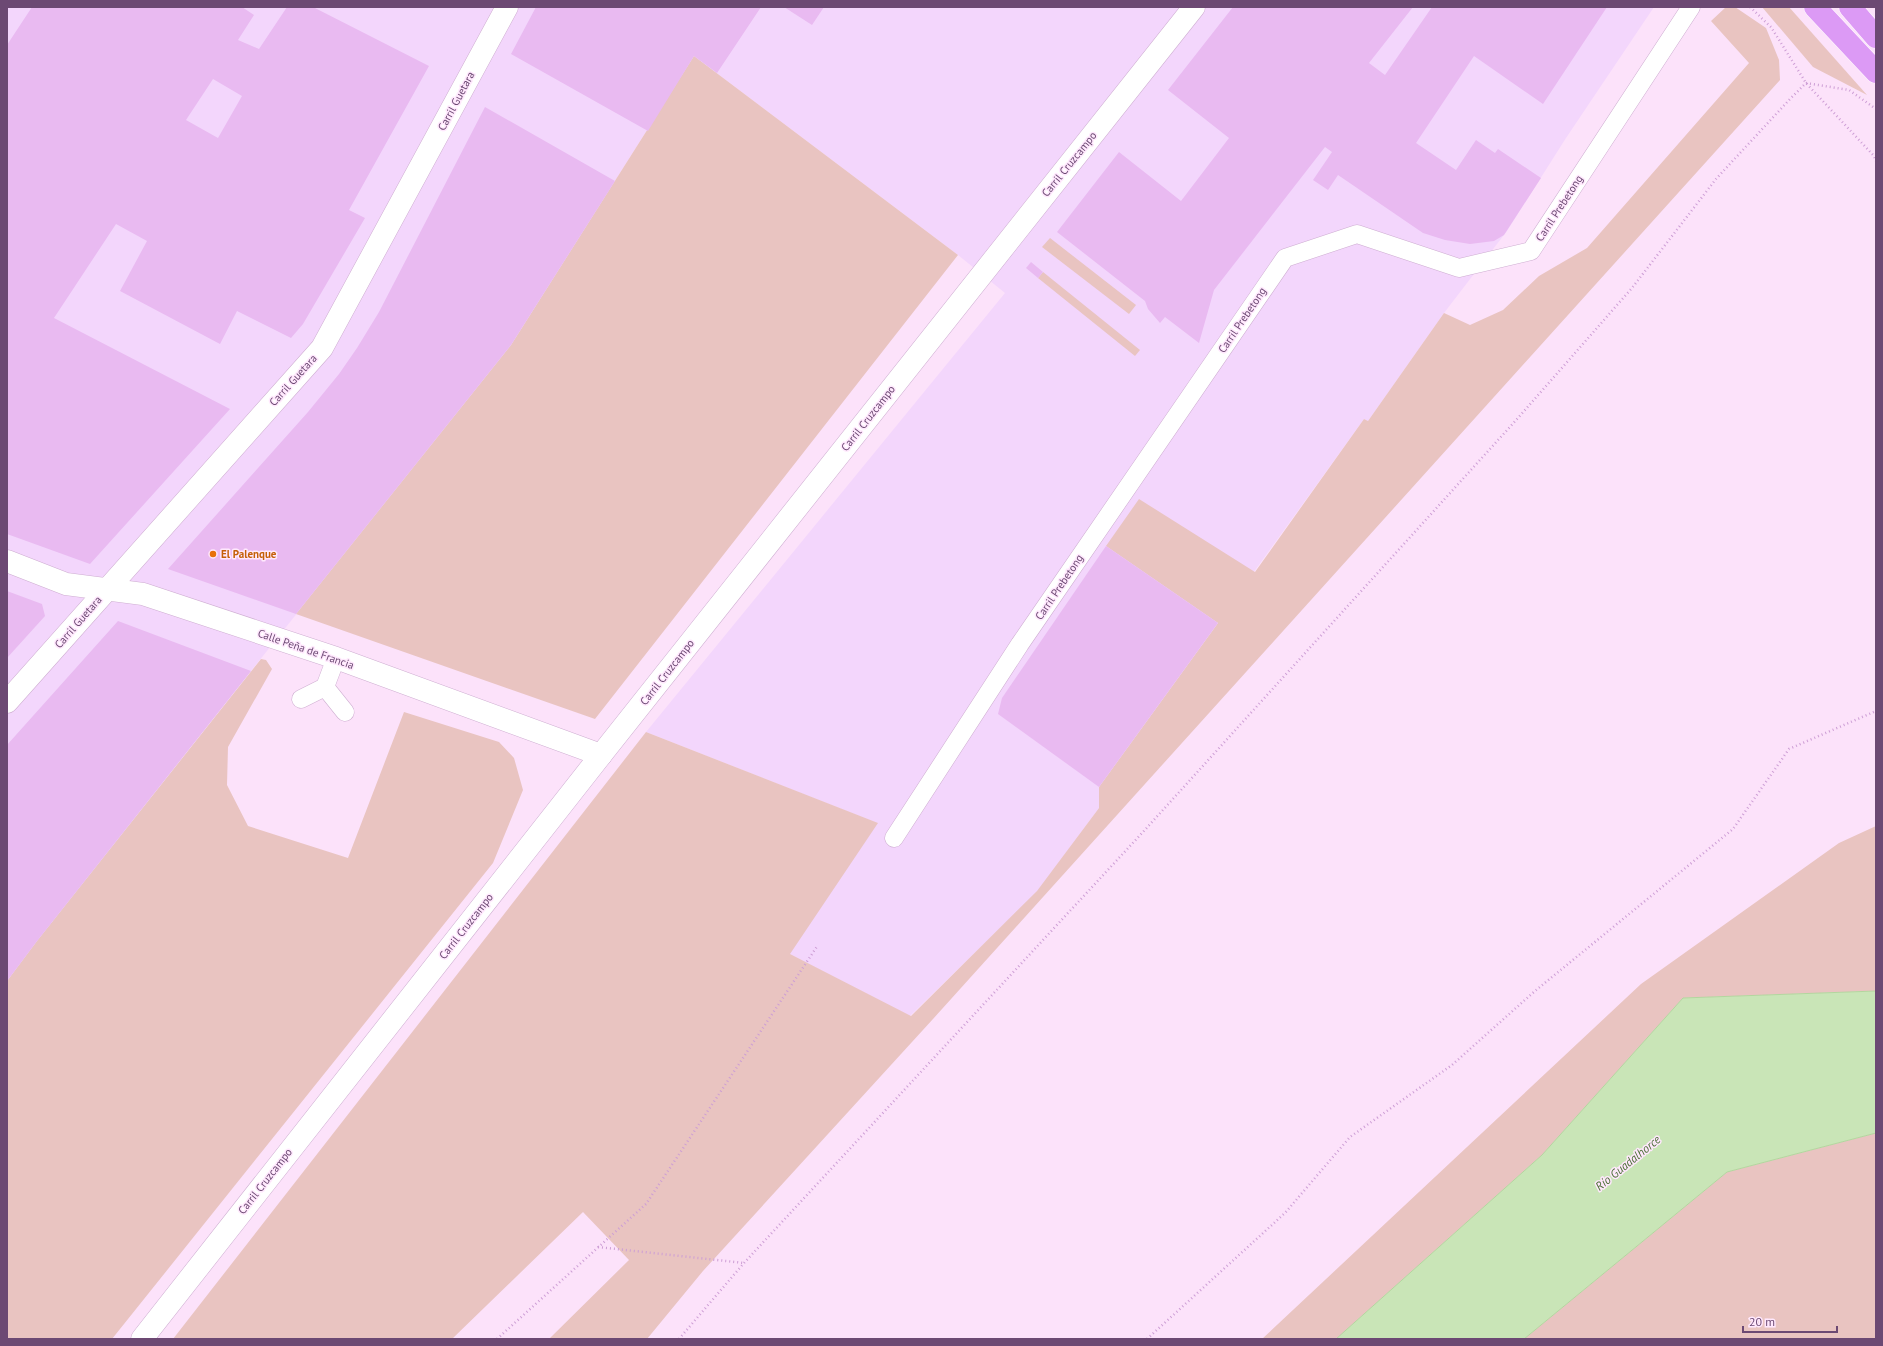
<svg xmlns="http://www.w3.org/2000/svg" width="1883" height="1346" font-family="'PT Sans',sans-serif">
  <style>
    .commercial { fill: #f3d6fc }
    .green { fill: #e9c4c1 }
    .water { fill: #c9e5b7; stroke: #b3d69e }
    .building { fill: #e9baf1; fill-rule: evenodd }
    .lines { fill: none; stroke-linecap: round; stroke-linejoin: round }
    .service-casing { stroke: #ceaed1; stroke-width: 19 }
    .minor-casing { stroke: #ceaed1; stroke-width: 23 }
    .motorway-casing { stroke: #fff; stroke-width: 23 }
    .path { stroke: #cd9ed5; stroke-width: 2.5; stroke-dasharray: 1 3; stroke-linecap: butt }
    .service { stroke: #fff; stroke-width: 18 }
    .minor { stroke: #fff; stroke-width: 22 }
    .motorway { stroke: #dc9af5; stroke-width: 22 }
    .food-dot { fill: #e8710a; stroke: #ffe8fd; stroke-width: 1.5 }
    .labels { text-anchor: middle; stroke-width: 3; stroke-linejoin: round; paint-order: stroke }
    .street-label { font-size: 11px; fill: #6c4973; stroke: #ffe8fd }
    .food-label { font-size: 11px; font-weight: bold; fill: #c56008; stroke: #ffe8fd; text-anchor: start }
    .water-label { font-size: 12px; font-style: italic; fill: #4f723a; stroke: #ffe8fd }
  </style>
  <rect width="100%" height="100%" fill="#fce2fa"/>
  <path class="commercial" d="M7,7H1654L1566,138L1507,231L1444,313L1368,421L1364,419L1099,787V808L1037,892L910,1016L789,954L877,823L646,732L1005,293L958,255L694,56L511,345L192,745L7,981Z"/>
  <g class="green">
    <path d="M1726,7H1735L1766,28L1779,60L1780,80L933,1019L703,1271L647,1339H549L629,1260L583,1212L452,1339H173L646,732L878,823L790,954L911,1016L1037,891L1099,808V787L1218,623L1106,546L1139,499L1255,572L1364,419L1368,421L1444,313L1470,325L1503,310L1539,276L1587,248L1749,63L1711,21Z"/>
    <path d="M1762,7H1789L1867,95L1813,67Z"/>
    <path d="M694,56L958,255L595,719L296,614L511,345Z"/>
    <path d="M1050,238L1136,305L1129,314L1042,247Z"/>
    <path d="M1043,272L1140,350L1135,356L1038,278Z"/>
    <path d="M261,659L266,660L272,669L228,747L227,785L248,826L348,858L404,712L499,742L514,758L523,790L493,863L112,1339H7V981L37,941Z"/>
    <path d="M1876,826V991L1683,998L1542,1155L1336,1339H1262L1641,984L1839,843Z"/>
    <path d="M1876,1133V1339H1524L1727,1172Z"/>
  </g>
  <path class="water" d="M1876,991V1133L1727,1172L1524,1339H1336L1542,1155L1683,998Z"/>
  <g class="building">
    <path d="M32,7H242L254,15L238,40L259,49L287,7H313L429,66L349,210L365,218L303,324L291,338L237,311L220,344L120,291L147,241L116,224L54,318L230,409L90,564L7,534V45ZM213,79L242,96L218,138L186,120Z"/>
    <path d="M536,7H761L717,73L694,56L648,131L511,54Z"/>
    <path d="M784,7H824L812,25Z"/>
    <path d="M1233,7H1413L1369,63L1385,75L1432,7H1607L1543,104L1474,56L1416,143L1456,170L1476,140L1495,153L1498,149L1541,178L1504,235L1494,241L1470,244L1445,240L1423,233L1338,175L1328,190L1313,180L1332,152L1325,147L1214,290L1199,343L1165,317L1160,323L1148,309L1145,301L1057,232L1119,152L1181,201L1229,138L1168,90Z"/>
    <path d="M485,107L615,181L511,345L296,614L168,569L308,412L339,374L357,348L379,312Z"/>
    <path d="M1031,262L1043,272L1038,278L1026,268Z"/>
    <path d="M1106,546L1218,623L1099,787L998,714L1002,698Z"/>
    <path d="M7,591L42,604L45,616L7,658Z"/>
    <path d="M118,621L251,671L37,941L7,981V745Z"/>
  </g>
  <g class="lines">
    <defs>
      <g id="service">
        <path d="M325,687L336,658"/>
        <path d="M301,699L325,687L345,712"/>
        <path d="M894,838L1020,644L1285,258L1357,234L1459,268L1531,251L1691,7"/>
      </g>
      <g id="minor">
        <path d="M7,561L66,584L143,594L336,658L601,755"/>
        <path d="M7,702L322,348L507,7"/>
        <path d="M142,1339L601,755L1194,7"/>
      </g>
      <g id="motorway">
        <path d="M1815,7L1876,72"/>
        <path d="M1850,7L1876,37"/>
      </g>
    </defs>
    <use href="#service" class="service-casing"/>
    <use href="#minor" class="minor-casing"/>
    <use href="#motorway" class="motorway-casing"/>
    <g class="path">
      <path d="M1750,7L1771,27L1806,83L1874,156L1876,161"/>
      <path d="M1806,83L1849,90L1876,109"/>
      <path d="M598,1247L744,1263"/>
      <path d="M497,1339L646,1204L818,945"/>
      <path d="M679,1339L744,1263L1143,832L1518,418L1632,288L1716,179L1790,99L1806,83"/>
      <path d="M1147,1339L1285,1213L1350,1137L1452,1065L1535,991L1733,829L1789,749L1876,711"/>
    </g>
    <use href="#service" class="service"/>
    <use href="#minor" class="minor"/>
    <use href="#motorway" class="motorway"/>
  </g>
  <circle class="food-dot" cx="213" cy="554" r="4"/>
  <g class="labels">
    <g class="street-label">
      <text transform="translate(456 101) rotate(-62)" y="4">Carril Guetara</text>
      <text transform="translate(1069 164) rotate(-51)" y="4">Carril Cruzcampo</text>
      <text transform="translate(1559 208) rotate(-57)" y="4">Carril Prebetong</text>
      <text transform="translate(1242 320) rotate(-56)" y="4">Carril Prebetong</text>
      <text transform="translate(293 380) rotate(-48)" y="4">Carril Guetara</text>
      <text transform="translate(868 418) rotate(-52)" y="4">Carril Cruzcampo</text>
      <text transform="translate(1059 587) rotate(-56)" y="4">Carril Prebetong</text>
      <text transform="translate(78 622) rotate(-49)" y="4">Carril Guetara</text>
      <text transform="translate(306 649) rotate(19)" y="4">Calle Peña de Francia</text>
      <text transform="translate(667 672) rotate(-52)" y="4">Carril Cruzcampo</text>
      <text transform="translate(466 926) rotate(-52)" y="4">Carril Cruzcampo</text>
      <text transform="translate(265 1181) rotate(-52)" y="4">Carril Cruzcampo</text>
    </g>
    <g class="food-label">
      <text x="221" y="558">El Palenque</text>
    </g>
    <g class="water-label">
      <text transform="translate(1628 1163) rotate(-39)" y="4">Río Guadalhorce</text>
    </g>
  </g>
  <rect width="1883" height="1346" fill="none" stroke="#6c4973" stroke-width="16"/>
  <path d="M1743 1326v6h94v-6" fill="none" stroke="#6c4973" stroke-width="2"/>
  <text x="1749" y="1326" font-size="12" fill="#6c4973" stroke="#ffe8fd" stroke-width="3" paint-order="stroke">20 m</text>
</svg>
